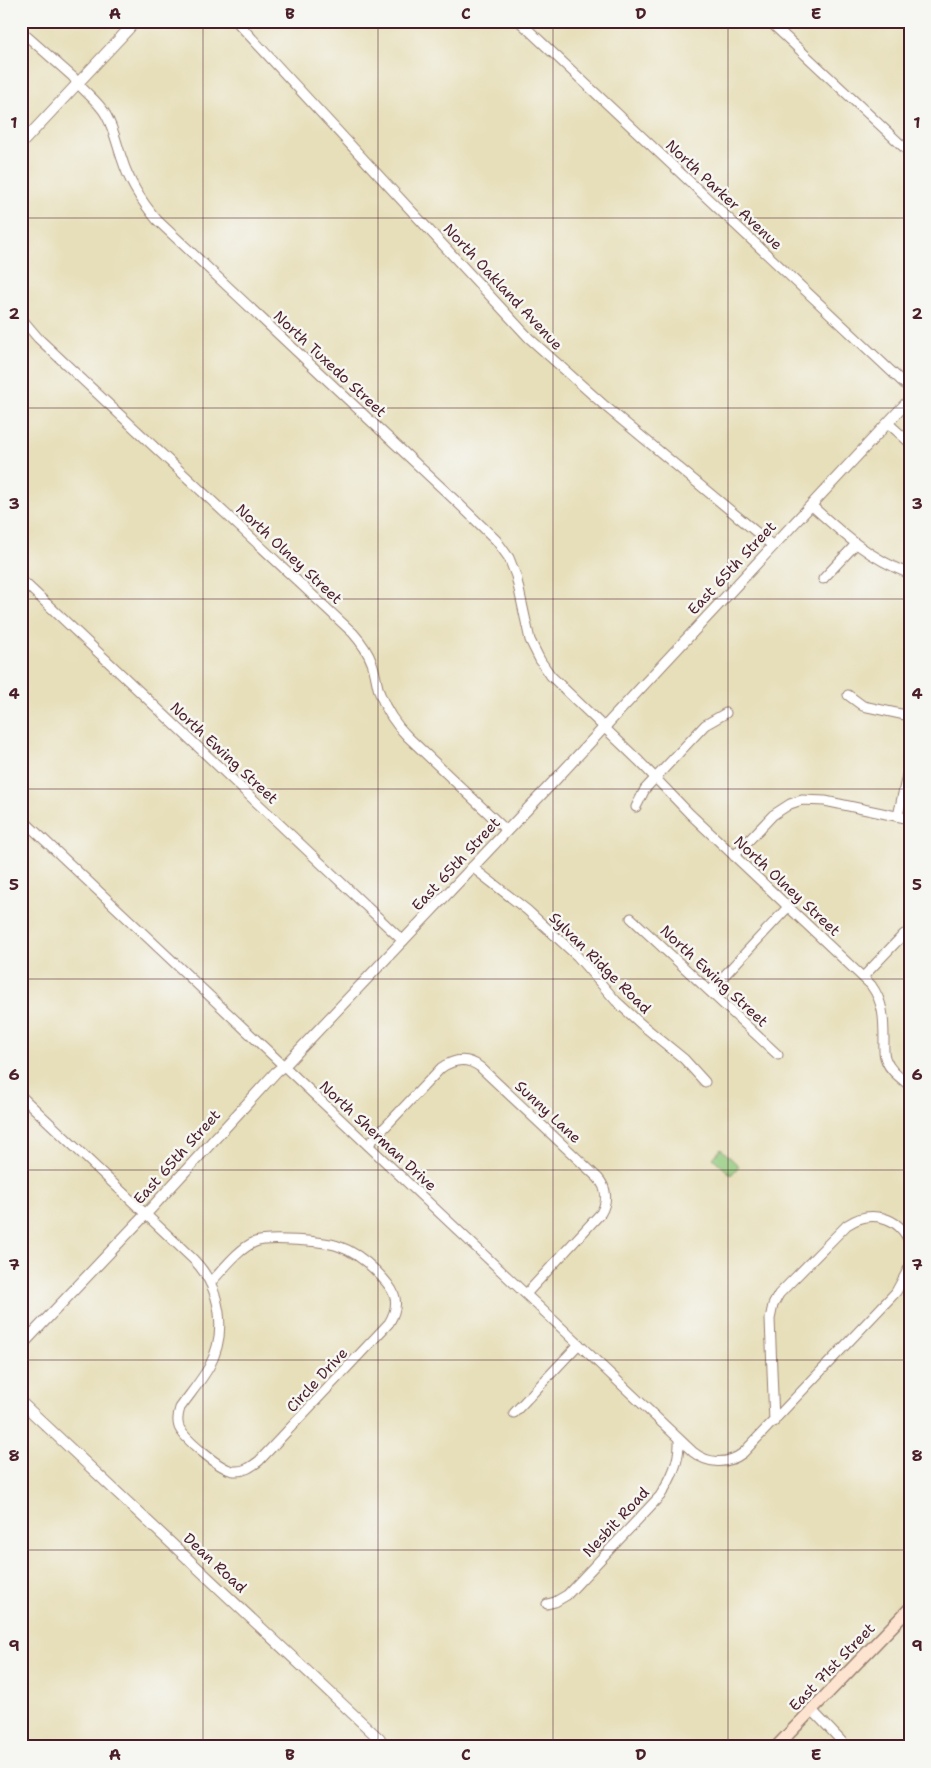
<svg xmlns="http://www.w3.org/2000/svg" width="931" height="1768" font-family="'Shantell Sans',sans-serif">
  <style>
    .green { fill: #92ca7d; stroke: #6e7454 }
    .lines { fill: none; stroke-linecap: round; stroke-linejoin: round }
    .minor-casing { stroke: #987f72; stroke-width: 11 }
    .tertiary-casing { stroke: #987f72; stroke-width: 12 }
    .secondary-casing { stroke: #987f72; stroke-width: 14 }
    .minor { stroke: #fff; stroke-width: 9 }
    .tertiary { stroke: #fff; stroke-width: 10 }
    .secondary { stroke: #fde4d1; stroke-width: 11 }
    .grid { fill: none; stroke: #4a1f2b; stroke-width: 1; stroke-opacity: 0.55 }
    .labels { text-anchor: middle; stroke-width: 5; stroke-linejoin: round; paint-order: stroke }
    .street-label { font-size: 15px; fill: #4a1f2b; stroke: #f6f6f2 }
    .neatline { fill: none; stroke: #4a1f2b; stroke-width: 2 }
    .grid-label { font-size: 16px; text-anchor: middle; font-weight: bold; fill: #4a1f2b }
  </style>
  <rect width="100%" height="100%" fill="#f6f6f2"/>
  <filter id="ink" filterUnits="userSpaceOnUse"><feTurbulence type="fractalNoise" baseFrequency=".02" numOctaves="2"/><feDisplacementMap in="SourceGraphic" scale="10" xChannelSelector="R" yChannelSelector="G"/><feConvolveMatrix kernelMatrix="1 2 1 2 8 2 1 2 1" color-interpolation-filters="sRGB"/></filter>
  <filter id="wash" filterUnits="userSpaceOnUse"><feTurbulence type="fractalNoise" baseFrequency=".0096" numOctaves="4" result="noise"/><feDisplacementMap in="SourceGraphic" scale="20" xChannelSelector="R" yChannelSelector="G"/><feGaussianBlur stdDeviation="1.12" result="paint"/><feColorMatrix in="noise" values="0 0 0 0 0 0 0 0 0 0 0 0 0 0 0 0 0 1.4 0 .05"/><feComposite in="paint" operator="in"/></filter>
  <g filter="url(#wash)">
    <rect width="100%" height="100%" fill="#e7dfba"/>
    <path class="green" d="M721,1149L739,1166L731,1175L713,1158Z"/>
  </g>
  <g filter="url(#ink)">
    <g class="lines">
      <defs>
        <g id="minor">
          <path d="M236,21L529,338L605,406L773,546"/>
          <path d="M519,21L910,389"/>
          <path d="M769,21L910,153"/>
          <path d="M21,31L73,77C82,91 98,100 106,115C114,129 117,145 122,159C129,182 142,202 157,220L459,504L496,540L509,558L516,576L530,640L540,660L551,676L639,761L690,814L871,985C884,1003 884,1020 884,1041C884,1047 883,1054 886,1060C890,1071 901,1078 910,1086"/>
          <path d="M21,318L38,338L353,633C361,642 368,652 372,663C376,673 376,684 380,694C386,710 396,725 408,737L507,831"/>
          <path d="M888,423L910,443"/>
          <path d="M811,505C843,534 869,558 910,574"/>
          <path d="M823,579L855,545"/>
          <path d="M26,584L403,941"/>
          <path d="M848,695L863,706L910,716"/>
          <path d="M636,807L645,789L705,725L726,713"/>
          <path d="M898,816L910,762"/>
          <path d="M21,818L693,1452C708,1464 727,1465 743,1453L896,1292L910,1266"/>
          <path d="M734,856L773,815L790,804L802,800L825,801L910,819"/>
          <path d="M472,867L527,910L577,956L616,1001L641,1024L684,1059L705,1082"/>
          <path d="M631,918L778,1055"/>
          <path d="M863,977L904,934"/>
          <path d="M710,991L788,907"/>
          <path d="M21,1096L194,1260C221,1288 228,1332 209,1367C201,1381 190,1394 180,1408C178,1414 177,1421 179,1427C184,1439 221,1470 234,1471C244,1472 251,1467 259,1461L389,1323C403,1300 393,1288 376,1271C365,1260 353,1251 338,1246C324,1241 268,1237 255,1242C239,1248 222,1271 210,1283"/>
          <path d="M368,1145L441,1068C454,1059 467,1057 480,1067L598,1178C607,1188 608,1201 601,1213L526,1294"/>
          <path d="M514,1413L579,1344"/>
          <path d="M774,1422L770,1319L773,1305L779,1294L847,1225C870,1209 899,1216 910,1243"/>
          <path d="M547,1604L555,1602L567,1595L660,1496C671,1479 680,1461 679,1440"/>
          <path d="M811,1709L847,1747"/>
        </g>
        <g id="tertiary">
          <path d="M21,144L136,21"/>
          <path d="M21,1346L146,1214L276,1072L288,1062L556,779L910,399"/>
          <path d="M21,1402L388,1747"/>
        </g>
        <path id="secondary" d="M776,1747L910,1608"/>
      </defs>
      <use href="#minor" class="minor-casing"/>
      <use href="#tertiary" class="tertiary-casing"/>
      <use href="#secondary" class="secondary-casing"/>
      <use href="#minor" class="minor"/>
      <use href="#tertiary" class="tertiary"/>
      <use href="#secondary" class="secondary"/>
    </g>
  </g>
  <path class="grid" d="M203,21V1747M378,21V1747M553,21V1747M728,21V1747M21,218H910M21,408H910M21,599H910M21,789H910M21,979H910M21,1170H910M21,1360H910M21,1550H910"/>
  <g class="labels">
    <g class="street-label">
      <text transform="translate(724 195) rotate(43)" y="5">North Parker Avenue</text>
      <text transform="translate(503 287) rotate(47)" y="5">North Oakland Avenue</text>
      <text transform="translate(330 364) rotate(43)" y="5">North Tuxedo Street</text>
      <text transform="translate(289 554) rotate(43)" y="5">North Olney Street</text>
      <text transform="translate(732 568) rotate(-47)" y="5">East 65th Street</text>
      <text transform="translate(224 753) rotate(43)" y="5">North Ewing Street</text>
      <text transform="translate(456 864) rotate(-47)" y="5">East 65th Street</text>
      <text transform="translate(787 886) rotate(43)" y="5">North Olney Street</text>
      <text transform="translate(600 963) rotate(45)" y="5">Sylvan Ridge Road</text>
      <text transform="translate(714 976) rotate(43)" y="5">North Ewing Street</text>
      <text transform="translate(548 1112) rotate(43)" y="5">Sunny Lane</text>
      <text transform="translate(378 1136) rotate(43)" y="5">North Sherman Drive</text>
      <text transform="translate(177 1157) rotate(-48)" y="5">East 65th Street</text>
      <text transform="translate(317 1380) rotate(-47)" y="5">Circle Drive</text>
      <text transform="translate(616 1522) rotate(-47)" y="5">Nesbit Road</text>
      <text transform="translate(215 1563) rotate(43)" y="5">Dean Road</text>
      <text transform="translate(832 1667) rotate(-46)" y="5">East 71st Street</text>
    </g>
  </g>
  <rect width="931" height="1768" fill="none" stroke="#f6f6f2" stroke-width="55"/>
  <rect x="28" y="28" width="876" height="1712" class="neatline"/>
  <g class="grid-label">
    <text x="115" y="19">A</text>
    <text x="290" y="19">B</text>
    <text x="466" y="19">C</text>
    <text x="641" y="19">D</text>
    <text x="816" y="19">E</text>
    <text x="14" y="128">1</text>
    <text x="917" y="128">1</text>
    <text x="14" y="319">2</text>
    <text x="917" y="319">2</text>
    <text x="14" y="509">3</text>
    <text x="917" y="509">3</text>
    <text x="14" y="699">4</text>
    <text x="917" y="699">4</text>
    <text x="14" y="890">5</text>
    <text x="917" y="890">5</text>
    <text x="14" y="1080">6</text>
    <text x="917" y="1080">6</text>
    <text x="14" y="1270">7</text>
    <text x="917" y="1270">7</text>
    <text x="14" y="1461">8</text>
    <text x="917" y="1461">8</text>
    <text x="14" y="1651">9</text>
    <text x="917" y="1651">9</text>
    <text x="115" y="1760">A</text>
    <text x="290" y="1760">B</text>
    <text x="466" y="1760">C</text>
    <text x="641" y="1760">D</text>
    <text x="816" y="1760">E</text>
  </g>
</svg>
